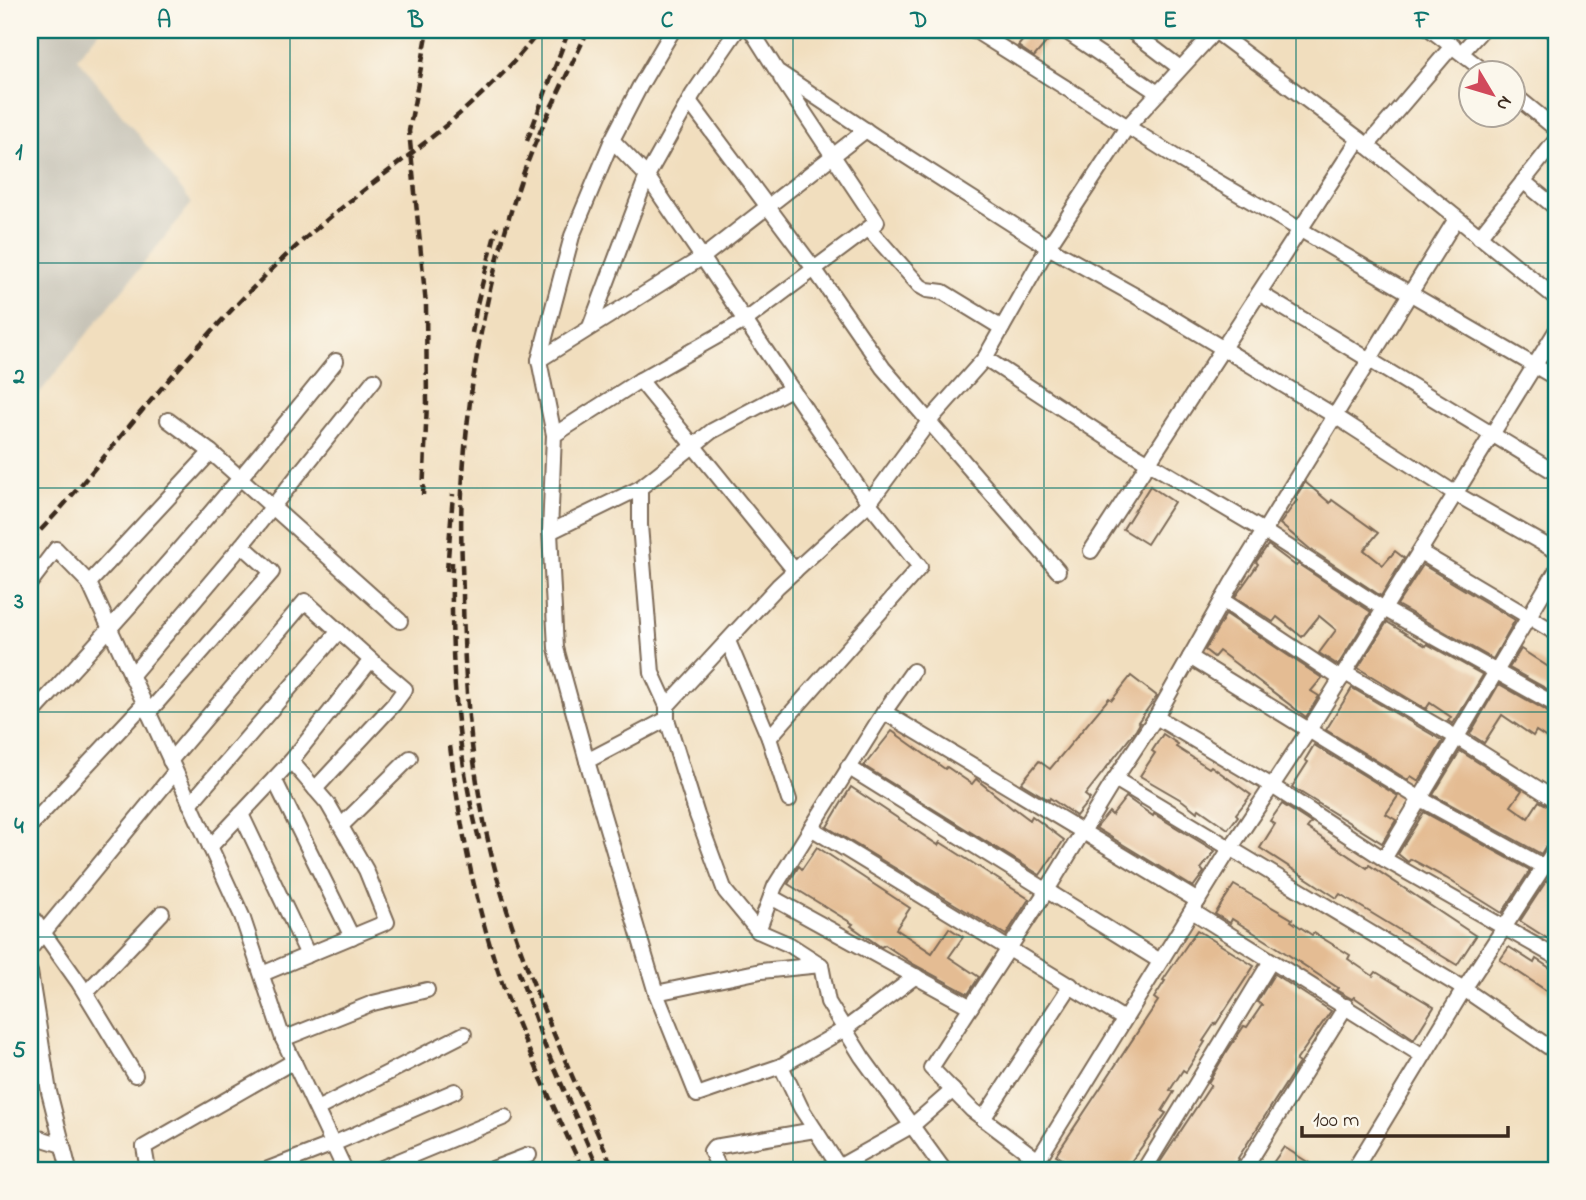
<svg xmlns="http://www.w3.org/2000/svg" width="1586" height="1200" font-family="'Indie Flower',sans-serif">
  <style>
    .industrial { fill: #c8c4b8 }
    .building { fill: #e4bc93 }
    .lines { fill: none; stroke-linecap: round; stroke-linejoin: round }
    .minor-casing { stroke: #7b6956; stroke-width: 18 }
    .minor { stroke: #fff; stroke-width: 14 }
    .rail { stroke: #3b2a1e; stroke-width: 4.5; stroke-dasharray: 10 5; stroke-linecap: butt }
    .grid { fill: none; stroke: #0f766e; stroke-width: 2; stroke-opacity: 0.55 }
    .neatline { fill: none; stroke: #0f766e; stroke-width: 2.5 }
    .grid-label { font-size: 23px; text-anchor: middle; font-weight: bold; fill: #0f766e }
  </style>
  <rect width="100%" height="100%" fill="#fbf7ec"/>
  <filter id="ink" filterUnits="userSpaceOnUse"><feTurbulence type="fractalNoise" baseFrequency=".0143" numOctaves="2"/><feDisplacementMap in="SourceGraphic" scale="14" xChannelSelector="R" yChannelSelector="G"/><feConvolveMatrix kernelMatrix="1 2 1 2 8 2 1 2 1" color-interpolation-filters="sRGB"/></filter>
  <filter id="wash" filterUnits="userSpaceOnUse"><feTurbulence type="fractalNoise" baseFrequency=".00686" numOctaves="4" result="noise"/><feDisplacementMap in="SourceGraphic" scale="28" xChannelSelector="R" yChannelSelector="G"/><feGaussianBlur stdDeviation="1.57" result="paint"/><feColorMatrix in="noise" values="0 0 0 0 0 0 0 0 0 0 0 0 0 0 0 0 0 1.4 0 .05"/><feComposite in="paint" operator="in"/></filter>
  <g filter="url(#wash)">
    <rect width="100%" height="100%" fill="#f1debe"/>
    <path class="industrial" d="M30,30H100L77,58L192,203L30,405Z"/>
    <g id="blocks">
      <g class="building">
        <path d="M1031,30H1054L1055,32L1034,57L1018,46Z"/>
        <path d="M1305,482L1330,503L1332,500L1378,533L1364,550L1383,565L1395,551L1404,558L1381,596L1310,549L1280,524L1297,500L1295,498Z"/>
        <path d="M1150,486L1174,502L1147,544L1123,529Z"/>
        <path d="M1268,545L1296,566L1298,564L1371,612L1338,665L1319,653L1336,630L1319,616L1302,637L1277,617L1273,622L1235,597L1258,564L1256,562Z"/>
        <path d="M1423,565L1515,620L1493,659L1397,605Z"/>
        <path d="M1226,614L1322,678L1311,691L1319,696L1306,717L1219,651L1214,657L1205,650Z"/>
        <path d="M1387,622L1426,646L1427,644L1483,675L1453,724L1448,721L1451,717L1430,703L1426,709L1358,668Z"/>
        <path d="M1521,649L1556,672V694L1509,668Z"/>
        <path d="M1131,676L1157,696L1138,722L1140,723L1136,730L1085,795L1090,799L1076,816L1050,798L1049,800L1021,783L1039,761L1050,769L1109,698L1112,700Z"/>
        <path d="M1499,684L1545,710L1556,719V744L1536,731L1533,736L1502,715L1484,743L1470,734Z"/>
        <path d="M1352,688L1443,741L1419,781L1411,776L1408,780L1326,730Z"/>
        <path d="M892,731L945,769L947,767L972,784L976,779L1013,809L1014,808L1030,820L1032,816L1064,840L1040,875L864,766Z"/>
        <path d="M1163,734L1178,744L1176,747L1209,768L1211,766L1251,795L1236,814L1238,816L1228,829L1199,809L1197,812L1183,801L1140,776L1155,753L1152,751Z"/>
        <path d="M1314,745L1398,796L1386,814L1396,820L1382,843L1292,787L1308,762L1305,760Z"/>
        <path d="M1460,751L1522,790L1511,806L1528,818L1539,801L1556,810V838L1548,842L1541,854L1433,795Z"/>
        <path d="M851,787L938,845L940,842L1029,899L1006,935L827,827Z"/>
        <path d="M1126,797L1153,816L1154,814L1215,851L1201,869L1204,872L1193,887L1096,828L1109,812L1112,815Z"/>
        <path d="M1282,804L1311,823L1307,828L1367,868L1369,865L1476,936L1457,965L1340,894L1337,898L1260,848L1275,824L1270,821Z"/>
        <path d="M1424,812L1530,870L1502,913L1446,878L1411,859L1408,862L1398,854Z"/>
        <path d="M817,847L910,908L896,929L932,953L949,928L963,937L949,957L979,977L968,994L913,964L885,945L881,947L851,926L853,924L788,884L799,866L802,869Z"/>
        <path d="M1547,880L1556,886V944L1520,921Z"/>
        <path d="M1234,885L1292,919L1291,921L1312,935L1314,933L1350,955L1348,959L1373,976L1376,972L1434,1007L1414,1039L1354,997L1352,999L1336,990L1338,988L1275,946L1232,919L1230,923L1215,914Z"/>
        <path d="M1197,930L1254,966L1216,1024L1215,1023L1203,1041L1205,1042L1186,1072L1183,1070L1170,1090L1174,1092L1162,1111L1166,1113L1125,1170H1080L1056,1155L1158,1001L1154,998L1165,981L1163,980Z"/>
        <path d="M1509,947L1534,963L1536,959L1556,972V984L1550,993L1500,960Z"/>
        <path d="M1274,974L1331,1011L1296,1061L1299,1063L1238,1158L1239,1159L1232,1170H1155L1211,1085L1208,1083L1224,1056L1244,1026L1247,1027L1262,1005L1257,1002Z"/>
        <path d="M1284,1147L1320,1170H1268Z"/>
      </g>
    </g>
  </g>
  <g filter="url(#ink)">
    <use href="#blocks" fill-opacity="0" stroke="#7b6956" stroke-width="2"/>
    <g class="lines">
      <defs>
        <g id="minor">
          <path d="M737,30L693,94L647,176L869,503L920,567L769,738"/>
          <path d="M751,30L777,71L876,137L1048,247L1136,296L1335,416L1456,494L1556,551"/>
          <path d="M974,30L1182,161L1556,378"/>
          <path d="M1064,30L1158,93"/>
          <path d="M1130,30L1180,68"/>
          <path d="M1195,30L1208,39"/>
          <path d="M1431,30L1488,74"/>
          <path d="M1552,30L1556,33"/>
          <path d="M1215,31L1359,139L1556,298"/>
          <path d="M1462,52L1482,30"/>
          <path d="M1512,93L1556,129"/>
          <path d="M689,101L815,270L883,368L1058,571"/>
          <path d="M612,140L640,86L673,30"/>
          <path d="M1367,146L1453,45"/>
          <path d="M1523,181L1556,208"/>
          <path d="M869,229L920,286L927,290L943,292L1002,328"/>
          <path d="M1479,237L1556,140"/>
          <path d="M1259,293L1556,473"/>
          <path d="M985,358L1107,438L1264,531L1384,609L1556,705"/>
          <path d="M539,360L703,257L866,130"/>
          <path d="M640,380L795,571"/>
          <path d="M791,389L712,431L640,488V525L652,673L667,706V719L697,815L725,891L758,931L790,945L821,965L828,1002L862,1057L944,1170"/>
          <path d="M168,420L211,452"/>
          <path d="M554,435L539,360L572,236L612,140L647,176L590,327"/>
          <path d="M550,532L640,488"/>
          <path d="M1091,551L1359,139"/>
          <path d="M1420,552L1556,633"/>
          <path d="M30,583L56,549L89,583"/>
          <path d="M1222,600L1341,679"/>
          <path d="M728,641L769,738L789,800"/>
          <path d="M1190,657L1419,798L1544,867"/>
          <path d="M1345,673L1456,737L1556,800"/>
          <path d="M131,676L242,545L374,380"/>
          <path d="M667,706L778,586L869,503L930,420L985,358L1048,247L1127,127L1216,30"/>
          <path d="M884,712L913,671"/>
          <path d="M148,713L272,572L242,545"/>
          <path d="M30,716C136,602 238,483 336,361"/>
          <path d="M1156,717L1272,786L1384,859L1556,957"/>
          <path d="M667,719L587,761L656,993L761,971L821,965"/>
          <path d="M170,761L305,601L371,660"/>
          <path d="M291,761L371,660L405,689L394,704L315,789"/>
          <path d="M587,761L556,648L550,532L554,435L640,380L746,320L877,222L781,78"/>
          <path d="M848,767L1160,961"/>
          <path d="M274,779L352,937"/>
          <path d="M1115,779L1464,989L1556,1052"/>
          <path d="M190,804L339,631"/>
          <path d="M241,814L308,955"/>
          <path d="M30,826L144,704"/>
          <path d="M341,826L410,758"/>
          <path d="M811,828L1124,1019"/>
          <path d="M210,847L291,761L328,804L366,870L387,922L262,974"/>
          <path d="M1384,859L1556,571"/>
          <path d="M771,897L971,1007"/>
          <path d="M1192,911L1423,1056"/>
          <path d="M30,914L79,983L135,1075"/>
          <path d="M758,931L775,886L884,712L1198,901"/>
          <path d="M30,949L175,772"/>
          <path d="M30,972L49,1092L69,1170"/>
          <path d="M86,993L162,913"/>
          <path d="M656,993L697,1095L781,1066L845,1029L916,976"/>
          <path d="M283,1039L373,1003L427,990"/>
          <path d="M781,1066L801,1108L839,1167"/>
          <path d="M317,1109L464,1034"/>
          <path d="M983,1119L1071,985"/>
          <path d="M30,1135L62,1145"/>
          <path d="M1038,1160L972,1110L931,1068L1047,890L1115,779L1156,717L1232,583L1456,219"/>
          <path d="M148,1170L144,1147L294,1061"/>
          <path d="M266,1170L333,1144L455,1091"/>
          <path d="M345,1170L283,1039L242,916L89,583L211,452L400,621"/>
          <path d="M377,1170L505,1117"/>
          <path d="M490,1170L529,1155"/>
          <path d="M720,1170L711,1151L714,1147L815,1130"/>
          <path d="M833,1170L913,1125L953,1090"/>
          <path d="M1053,1170L1038,1160L1226,855L1309,730L1556,331"/>
          <path d="M1144,1170L1271,961"/>
          <path d="M1244,1170L1346,1006"/>
          <path d="M1354,1170L1464,989L1556,848"/>
        </g>
      </defs>
      <use href="#minor" class="minor-casing"/>
      <use href="#minor" class="minor"/>
      <g class="rail">
        <path d="M588,30C565,80 538,130 520,183C487,281 467,388 462,492C460,526 462,560 463,594C464,695 473,797 502,894C531,989 574,1080 614,1170"/>
        <path d="M527,141L569,30"/>
        <path d="M472,333L477,304L497,227"/>
        <path d="M423,495L427,402L426,305L409,131L428,30"/>
        <path d="M30,541C70,501 104,456 141,412C188,357 236,302 290,252C372,176 472,120 540,30"/>
        <path d="M452,562C451,661 455,747 480,843"/>
        <path d="M447,571L453,494"/>
        <path d="M450,746C461,835 479,925 512,1010C534,1064 558,1117 583,1170"/>
        <path d="M518,970L544,1044L599,1170"/>
      </g>
    </g>
  </g>
  <path class="grid" d="M290,30V1170M542,30V1170M793,30V1170M1044,30V1170M1296,30V1170M30,263H1556M30,488H1556M30,712H1556M30,937H1556"/>
  <rect width="1586" height="1200" fill="none" stroke="#fbf7ec" stroke-width="77"/>
  <g transform="translate(1492 94) rotate(128)"><circle r="33" fill="#fbf7ec" stroke="#aea59a" stroke-width="2"/>
  <path d="M0-5L12 26L0 18L-12 26Z" fill="#d1495b"/>
  <text y="-10" font-size="19" font-weight="bold" text-anchor="middle" fill="#3b2a1e">N</text>
  </g>
  <path d="M1302 1126v10h206v-10" fill="none" stroke="#3b2a1e" stroke-width="3.5"/>
  <text x="1313" y="1126" font-size="21" fill="#3b2a1e" stroke="#fbf7ec" stroke-width="5" paint-order="stroke">100 m</text>
  <rect x="38" y="38" width="1510" height="1124" class="neatline"/>
  <g class="grid-label">
    <text x="164" y="27">A</text>
    <text x="416" y="27">B</text>
    <text x="667" y="27">C</text>
    <text x="919" y="27">D</text>
    <text x="1170" y="27">E</text>
    <text x="1422" y="27">F</text>
    <text x="19" y="159">1</text>
    <text x="19" y="383">2</text>
    <text x="19" y="608">3</text>
    <text x="19" y="833">4</text>
    <text x="19" y="1057">5</text>
  </g>
</svg>
